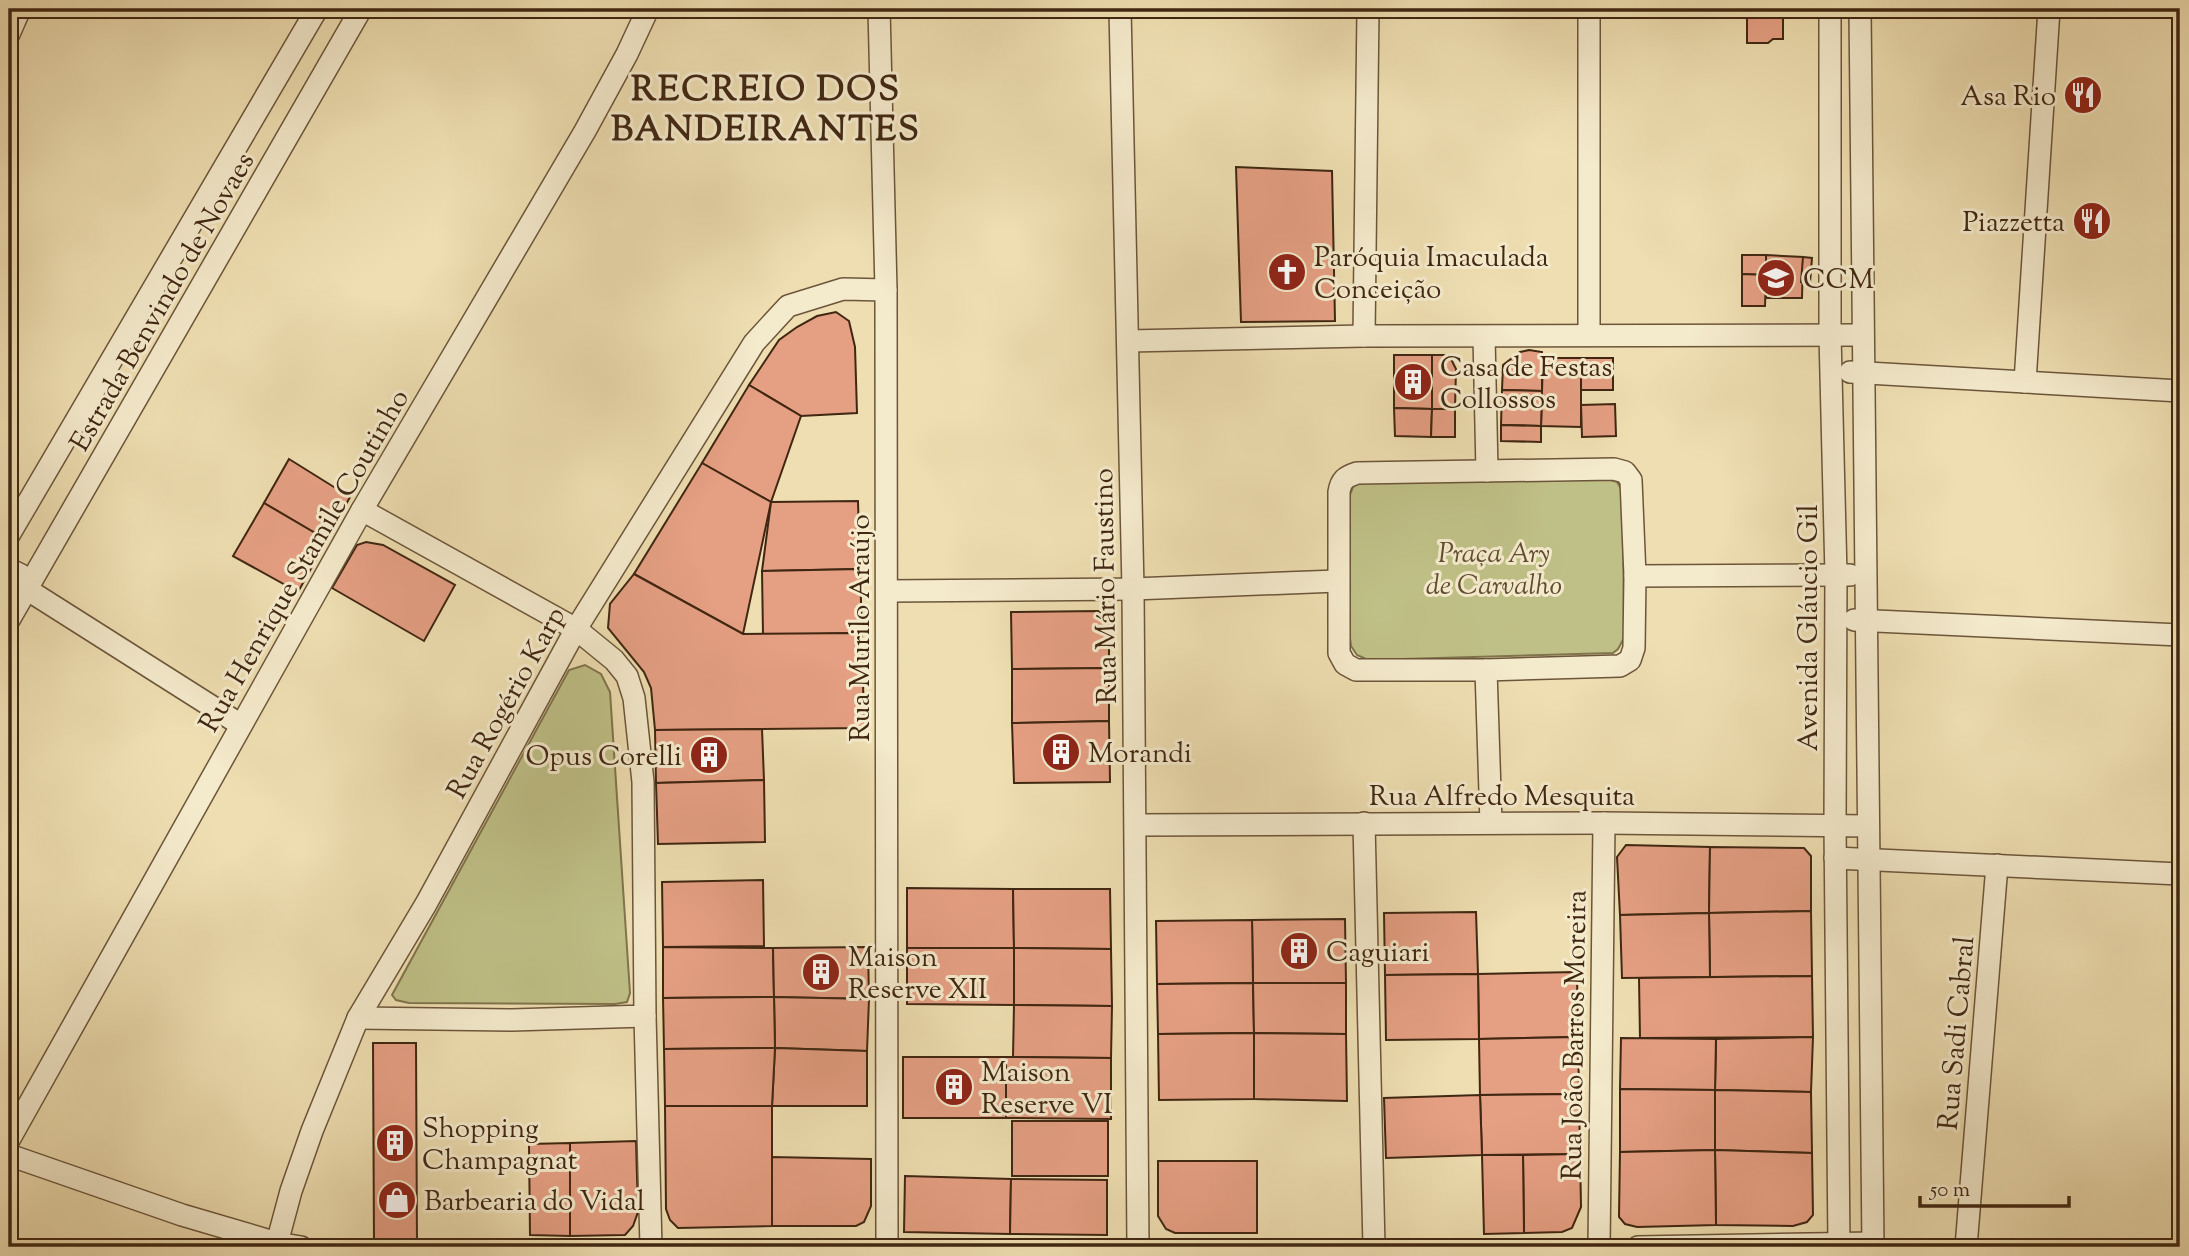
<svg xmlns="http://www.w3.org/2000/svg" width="2189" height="1256" font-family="'Sorts Mill Goudy',serif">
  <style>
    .green { fill: #bfc087; stroke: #80744c; stroke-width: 2 }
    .building { fill: #e59f83; stroke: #402712; stroke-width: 2 }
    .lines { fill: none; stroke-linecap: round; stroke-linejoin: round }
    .minor-casing { stroke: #6c553a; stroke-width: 24 }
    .minor { stroke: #f4eacc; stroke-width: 21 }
    .labels { text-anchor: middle; stroke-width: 6; stroke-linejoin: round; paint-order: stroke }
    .poi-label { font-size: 28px; fill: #402712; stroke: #f4eacc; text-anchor: start }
    .street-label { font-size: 28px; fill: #402712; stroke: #f4eacc }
    .park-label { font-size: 28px; font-style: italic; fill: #604d2f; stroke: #f4eacc }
    .district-label { font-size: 35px; font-weight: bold; letter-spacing: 2px; fill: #402712; stroke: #f4eacc }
  </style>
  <rect width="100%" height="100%" fill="#eedeb1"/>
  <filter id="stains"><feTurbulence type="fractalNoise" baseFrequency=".00286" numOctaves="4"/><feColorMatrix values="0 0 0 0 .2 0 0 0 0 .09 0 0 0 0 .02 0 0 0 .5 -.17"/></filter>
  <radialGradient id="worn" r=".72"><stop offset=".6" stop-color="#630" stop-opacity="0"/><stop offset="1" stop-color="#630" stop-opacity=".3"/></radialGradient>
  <g class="green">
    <path d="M1605,478L1617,482L1623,492L1624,638L1618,649L1613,653L1368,660L1357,655L1351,646L1348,623V500L1353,487L1361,481Z"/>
    <path d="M585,665L601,674L610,692L630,993L627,1002L615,1004L409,1003L396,1000L392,995L569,670Z"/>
  </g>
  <g class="building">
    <path d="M1747,9H1783V39H1773L1768,43H1747Z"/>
    <path d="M1916,9H1945L1944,16L1916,12Z"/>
    <path d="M1236,167L1332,171L1335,321L1241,322Z"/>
    <path d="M1742,255H1766V275L1742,274Z"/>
    <path d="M1766,255L1803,257L1802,298H1766Z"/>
    <path d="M1803,257L1812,258L1810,283L1801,282Z"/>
    <path d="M1742,274L1766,275L1765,306H1742Z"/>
    <path d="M836,312L849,321L855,347L857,413L801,416L749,385L779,340L797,327L817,316Z"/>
    <path d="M1529,350L1542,352V391L1502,390L1503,365L1520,352Z"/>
    <path d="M1394,355H1432V409L1394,408Z"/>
    <path d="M1432,355H1444L1451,359L1456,369L1455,409H1432Z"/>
    <path d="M1543,358H1581V427L1541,426Z"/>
    <rect x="1581" y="358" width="32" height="32"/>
    <path d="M749,385L801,416L771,502L702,463Z"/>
    <path d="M1502,390L1542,391L1541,426L1501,425Z"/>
    <path d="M1615,404L1616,436L1582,437L1581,405Z"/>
    <path d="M1394,408L1432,409L1431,437L1395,436Z"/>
    <path d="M1432,409H1455V437H1431Z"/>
    <path d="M1501,425L1541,426V442L1501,441Z"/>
    <path d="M289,459L350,497L327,540L264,503Z"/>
    <path d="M702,463L771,502L743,634L634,574Z"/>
    <path d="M858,501L860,569L762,571L771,502Z"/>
    <path d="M264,503L327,540L298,592L233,556Z"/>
    <path d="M366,542L383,545L455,585L424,641L332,588L357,545Z"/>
    <path d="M860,569L862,633L763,635L762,571Z"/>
    <path d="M634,574L743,634L862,633L864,728L655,730L651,688L644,672L608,628L610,604Z"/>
    <path d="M1098,611L1104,616L1109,624V668L1012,669L1011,612Z"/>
    <path d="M1109,668V721L1012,723V669Z"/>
    <path d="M1109,721L1110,782L1014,783L1012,723Z"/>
    <path d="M762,729L764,780L656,783L655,730Z"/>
    <path d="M764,780L765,842L658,844L656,783Z"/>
    <path d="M1626,845L1710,847L1709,913L1620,915L1617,857Z"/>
    <path d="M1710,847L1804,848L1811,856V911L1709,913Z"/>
    <path d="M763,880L764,946L663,947L662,882Z"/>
    <path d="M907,888L1013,889L1014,948H907Z"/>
    <path d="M1013,889H1110L1111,949L1014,948Z"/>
    <path d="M1811,911L1812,976L1710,977L1709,913Z"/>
    <path d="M1476,912L1478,974L1385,975L1384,913Z"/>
    <path d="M1709,913L1710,977L1622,978L1620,915Z"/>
    <path d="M1345,919L1346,983H1253L1252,920Z"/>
    <path d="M1252,920L1253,983L1157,984L1156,921Z"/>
    <path d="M663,947L773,948L774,997L663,998Z"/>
    <path d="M868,947L869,999L774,997L773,948Z"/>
    <path d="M907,948H1014V1005L907,1004Z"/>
    <path d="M1014,948L1111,949L1112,1006L1014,1005Z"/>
    <path d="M1577,972L1578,1037L1479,1039L1478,974Z"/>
    <path d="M1478,974L1479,1039L1386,1040L1385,975Z"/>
    <path d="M1812,976L1813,1037L1640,1038L1639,978Z"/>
    <path d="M1253,983L1254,1033L1158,1034L1157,984Z"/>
    <path d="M1253,983H1346V1034L1254,1033Z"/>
    <path d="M774,997L869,999L867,1051L775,1048Z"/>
    <path d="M774,997L775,1048L664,1049L663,998Z"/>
    <path d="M1014,1005L1112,1006L1111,1058L1013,1057Z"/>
    <path d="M1254,1033V1099L1159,1100L1158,1034Z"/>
    <path d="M1254,1033L1346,1034L1347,1101L1254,1099Z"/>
    <path d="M1578,1037L1579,1094L1480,1095L1479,1039Z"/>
    <path d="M1813,1037L1811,1092L1715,1090L1716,1039Z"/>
    <path d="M1621,1038L1716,1039L1715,1090L1620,1089Z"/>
    <path d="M373,1043H416L417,1244H374Z"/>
    <path d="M775,1048L867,1051V1106H772Z"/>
    <path d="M775,1048L772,1106H665L664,1049Z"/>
    <rect x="903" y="1057" width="103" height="61"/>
    <path d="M1006,1057L1111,1058V1119L1006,1118Z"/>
    <path d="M1620,1089L1715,1090V1150L1620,1152Z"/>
    <path d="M1715,1090L1811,1092L1812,1153L1715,1150Z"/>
    <path d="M1579,1094L1580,1154L1482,1155L1480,1095Z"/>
    <path d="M1480,1095L1482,1155L1386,1158L1384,1098Z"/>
    <path d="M665,1106H772V1226L678,1228L670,1220L666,1209Z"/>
    <rect x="1012" y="1121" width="96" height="55"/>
    <path d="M636,1141L638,1212L633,1226L625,1235L570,1236V1143Z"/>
    <path d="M570,1143V1236L530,1235L529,1144Z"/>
    <path d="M1715,1150L1812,1153L1813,1215L1807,1222L1793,1226L1716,1225Z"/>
    <path d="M1715,1150L1716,1225L1637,1227L1625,1224L1619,1217L1620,1152Z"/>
    <path d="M1580,1154L1581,1207L1572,1228L1562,1232L1524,1233L1523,1155Z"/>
    <path d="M1482,1155H1523L1524,1233L1484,1234Z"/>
    <path d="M772,1157L871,1159V1206L864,1222L856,1226H772Z"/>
    <path d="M1158,1161H1257V1233H1175L1166,1229L1158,1216Z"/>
    <path d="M905,1176L1011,1179L1010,1234L904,1232Z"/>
    <path d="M1011,1179L1107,1180V1235L1010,1234Z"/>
  </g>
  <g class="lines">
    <defs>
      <g id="minor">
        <path d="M879,9L886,290L887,1247"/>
        <path d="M1120,9L1133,589L1138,1247"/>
        <path d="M1830,9V335L1836,575L1835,825L1839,1247"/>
        <path d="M1860,9L1873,1247"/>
        <path d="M9,34L20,9"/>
        <path d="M1589,335V9"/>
        <path d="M1364,336L1368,9"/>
        <path d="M1484,337L1487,471"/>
        <path d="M1128,341L1364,336L1862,335"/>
        <path d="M1850,372L2180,391"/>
        <path d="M2025,382L2049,9"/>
        <path d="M1614,469L1625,472L1631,480L1635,576L1634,648L1630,660L1620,666L1486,670H1356L1345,664L1339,653V492C1341,480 1345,477 1357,473Z"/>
        <path d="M9,535L317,9"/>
        <path d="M9,569L21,575L28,590L241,725"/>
        <path d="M1635,576L1850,575"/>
        <path d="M888,591L1133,589L1337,581"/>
        <path d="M9,620L361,9"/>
        <path d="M1854,620L2180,635"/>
        <path d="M1486,670L1491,823"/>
        <path d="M1364,823L1374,1247"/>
        <path d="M1136,825L1604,823L1868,826"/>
        <path d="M1835,858L2180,874"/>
        <path d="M645,1016L651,1247"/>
        <path d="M358,1018L512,1020L645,1016L643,782L634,698L627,676L614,660L576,629L362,510"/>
        <path d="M9,1140L362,510L585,131L627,54L648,9"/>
        <path d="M9,1155L182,1215L277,1243L301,1247"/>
        <path d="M277,1243L291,1191L312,1131L358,1018L426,904L576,629L754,343L788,306L843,289L886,290"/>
        <path d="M1599,1247L1604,823"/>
        <path d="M1638,1247L1873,1243"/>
        <path d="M1966,1247L1997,865"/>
      </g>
    </defs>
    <use href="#minor" class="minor-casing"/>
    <use href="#minor" class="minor"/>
  </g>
  <defs>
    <symbol id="restaurant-disc" viewBox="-11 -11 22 22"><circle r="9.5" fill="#8f2418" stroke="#f4eacc"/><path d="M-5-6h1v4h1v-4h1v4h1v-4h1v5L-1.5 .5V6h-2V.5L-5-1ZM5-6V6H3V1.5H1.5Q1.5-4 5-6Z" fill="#fff"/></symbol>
    <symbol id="church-disc" viewBox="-11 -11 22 22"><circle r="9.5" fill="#8f2418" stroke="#f4eacc"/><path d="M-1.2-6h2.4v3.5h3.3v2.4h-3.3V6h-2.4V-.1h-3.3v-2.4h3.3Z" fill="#fff"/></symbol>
    <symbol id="school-disc" viewBox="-11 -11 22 22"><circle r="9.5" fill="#8f2418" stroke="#f4eacc"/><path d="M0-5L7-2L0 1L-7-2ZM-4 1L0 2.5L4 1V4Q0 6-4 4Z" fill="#fff"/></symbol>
    <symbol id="building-disc" viewBox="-11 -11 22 22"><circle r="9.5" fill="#8f2418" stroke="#f4eacc"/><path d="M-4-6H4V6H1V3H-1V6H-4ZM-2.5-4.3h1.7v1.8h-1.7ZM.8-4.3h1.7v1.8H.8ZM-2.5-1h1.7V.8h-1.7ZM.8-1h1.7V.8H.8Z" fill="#fff"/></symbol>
    <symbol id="shop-disc" viewBox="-11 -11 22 22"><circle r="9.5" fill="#8f2418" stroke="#f4eacc"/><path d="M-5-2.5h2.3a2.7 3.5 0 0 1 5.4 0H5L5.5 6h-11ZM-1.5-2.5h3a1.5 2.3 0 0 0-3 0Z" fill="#fff"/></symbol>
  </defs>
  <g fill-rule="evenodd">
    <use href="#restaurant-disc" x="2061" y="73" width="44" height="44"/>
    <use href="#restaurant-disc" x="2070" y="199" width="44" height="44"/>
    <use href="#church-disc" x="1265" y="250" width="44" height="44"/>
    <use href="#school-disc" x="1754" y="256" width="44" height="44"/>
    <use href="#building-disc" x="1391" y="360" width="44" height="44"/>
    <use href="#building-disc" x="1039" y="730" width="44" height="44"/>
    <use href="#building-disc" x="687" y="733" width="44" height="44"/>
    <use href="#building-disc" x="1277" y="929" width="44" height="44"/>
    <use href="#building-disc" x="799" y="950" width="44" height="44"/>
    <use href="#building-disc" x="932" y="1065" width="44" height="44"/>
    <use href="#building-disc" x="373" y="1121" width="44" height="44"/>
    <use href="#shop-disc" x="375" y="1178" width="44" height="44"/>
  </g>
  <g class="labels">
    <g class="poi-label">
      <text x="2056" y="105" text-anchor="end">Asa Rio</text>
      <text x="2065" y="231" text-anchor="end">Piazzetta</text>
      <text x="1314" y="266">Paróquia Imaculada<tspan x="1314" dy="32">Conceição</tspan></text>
      <text x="1803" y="288">CCM</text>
      <text x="1440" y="376">Casa de Festas<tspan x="1440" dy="32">Collossos</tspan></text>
      <text x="1088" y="762">Morandi</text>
      <text x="682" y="765" text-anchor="end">Opus Corelli</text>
      <text x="1326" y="961">Caguiari</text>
      <text x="848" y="966">Maison<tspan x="848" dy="32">Reserve XII</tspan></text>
      <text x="981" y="1081">Maison<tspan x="981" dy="32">Reserve VI</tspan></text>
      <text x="422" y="1137">Shopping<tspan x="422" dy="32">Champagnat</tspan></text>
      <text x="424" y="1210">Barbearia do Vidal</text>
    </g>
    <g class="street-label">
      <text transform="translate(161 301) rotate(-60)" y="10">Estrada Benvindo de Novaes</text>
      <text transform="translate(303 560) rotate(-60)" y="10">Rua Henrique Stamile Coutinho</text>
      <text transform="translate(1104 586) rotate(-91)" y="10">Rua Mário Faustino</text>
      <text transform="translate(859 628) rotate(-90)" y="10">Rua Murilo Araújo</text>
      <text transform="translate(1807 628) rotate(-90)" y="10">Avenida Gláucio Gil</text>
      <text transform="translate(505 702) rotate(-61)" y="10">Rua Rogério Karp</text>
      <text x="1502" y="805">Rua Alfredo Mesquita</text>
      <text transform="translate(1955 1033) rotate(-85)" y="10">Rua Sadi Cabral</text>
      <text transform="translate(1573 1035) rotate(-89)" y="10">Rua João Barros Moreira</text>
    </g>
    <g class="park-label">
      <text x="1494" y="562">Praça Ary<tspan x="1494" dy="32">de Carvalho</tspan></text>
    </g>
    <g class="district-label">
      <text x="766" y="100">RECREIO DOS<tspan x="766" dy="40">BANDEIRANTES</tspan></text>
    </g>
  </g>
  <rect width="2189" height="1256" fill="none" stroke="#eedeb1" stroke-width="35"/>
  <rect x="10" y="10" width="2168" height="1235" fill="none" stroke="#402712" stroke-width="3.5"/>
  <rect x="18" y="18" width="2154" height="1221" fill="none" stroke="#402712" stroke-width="2"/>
  <path d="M1920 1196v10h149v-10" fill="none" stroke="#402712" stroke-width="3.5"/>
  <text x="1930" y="1196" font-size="21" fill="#402712" stroke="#f4eacc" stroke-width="5" paint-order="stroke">50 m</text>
  <rect width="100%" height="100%" filter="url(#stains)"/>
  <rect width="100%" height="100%" fill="url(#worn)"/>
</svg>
